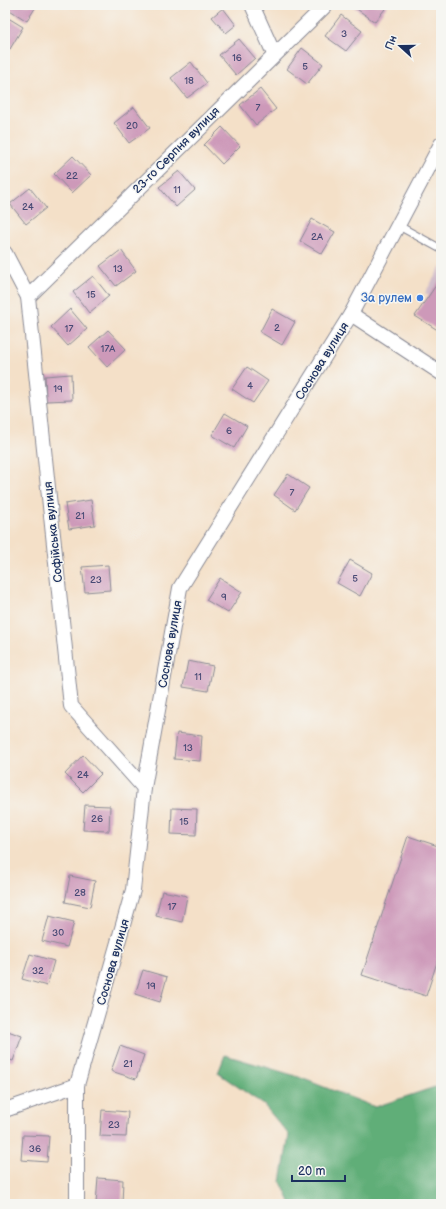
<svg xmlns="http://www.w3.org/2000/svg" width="446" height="1209" font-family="'Balsamiq Sans',sans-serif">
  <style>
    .industrial { fill: #d1bdcb }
    .forest { fill: #60ae78; stroke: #3e6e6b }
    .building { fill: #cd99b9 }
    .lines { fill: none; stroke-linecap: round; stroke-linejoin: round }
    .lane-casing { stroke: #888893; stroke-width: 9 }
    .street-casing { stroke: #888893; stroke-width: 16 }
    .lane { stroke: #fff; stroke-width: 7 }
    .street { stroke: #fff; stroke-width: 14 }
    .shop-dot { fill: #3f7fe0; stroke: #f6f6f2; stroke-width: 1.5 }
    .labels { text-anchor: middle; stroke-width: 3; stroke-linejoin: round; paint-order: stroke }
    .number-label { font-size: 10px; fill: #484a75 }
    .street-label { font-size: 12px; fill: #1b2f5e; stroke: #f6f6f2 }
    .shop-label { font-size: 12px; fill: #366cbe; stroke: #f6f6f2; text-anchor: end }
  </style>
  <rect width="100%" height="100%" fill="#f6f6f2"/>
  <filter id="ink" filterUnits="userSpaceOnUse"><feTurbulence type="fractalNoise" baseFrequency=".025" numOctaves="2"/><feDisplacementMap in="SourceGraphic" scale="8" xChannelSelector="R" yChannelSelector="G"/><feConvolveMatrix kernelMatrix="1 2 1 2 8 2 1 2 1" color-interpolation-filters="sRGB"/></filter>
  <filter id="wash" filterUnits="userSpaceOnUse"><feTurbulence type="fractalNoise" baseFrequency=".012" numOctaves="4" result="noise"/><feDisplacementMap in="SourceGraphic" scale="16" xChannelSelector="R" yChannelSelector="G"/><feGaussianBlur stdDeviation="0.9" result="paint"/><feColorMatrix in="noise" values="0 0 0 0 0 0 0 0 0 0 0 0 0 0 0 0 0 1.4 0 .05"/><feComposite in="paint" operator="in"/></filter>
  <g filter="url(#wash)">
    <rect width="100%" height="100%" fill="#f4e0c8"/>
    <path class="industrial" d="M441,266V302L425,293Z"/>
    <path class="forest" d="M225,1055L296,1076L375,1107L435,1087L441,1090V1204H291L281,1182L289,1135L264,1105L218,1073Z"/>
    <g id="blocks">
      <g class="building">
        <path d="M7,5H37L27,21L5,7Z"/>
        <path d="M355,5H388L375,22L354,7Z"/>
        <path d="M223,8L236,25L226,33L212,17Z"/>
        <path d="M341,15L362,31L346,51L325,36Z"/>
        <path d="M5,16L23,27L10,49L5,46Z"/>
        <path d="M239,39L255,58L236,75L219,55Z"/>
        <path d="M302,48L323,64L307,84L287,69Z"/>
        <path d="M191,62L207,83L187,98L171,78Z"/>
        <path d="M260,89L276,109L256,125L240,105Z"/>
        <path d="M134,107L150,128L129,143L114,123Z"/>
        <path d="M222,127L240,146L222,164L204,145Z"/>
        <path d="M73,156L91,175L72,193L54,174Z"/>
        <path d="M179,171L195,190L176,207L159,187Z"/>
        <path d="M30,188L46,208L26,224L10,204Z"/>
        <path d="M312,219L335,232L322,254L300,241Z"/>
        <path d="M121,250L136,271L116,286L100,266Z"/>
        <path d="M93,276L109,296L89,313L73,292Z"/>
        <path d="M441,278V332L415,316Z"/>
        <path d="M70,309L87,329L68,346L51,327Z"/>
        <path d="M272,309L295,322L282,345L260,332Z"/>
        <path d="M108,330L126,349L107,367L89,347Z"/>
        <path d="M247,367L268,381L253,403L232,389Z"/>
        <path d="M71,374L72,400L46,401L45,376Z"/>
        <path d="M225,413L247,426L234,448L212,435Z"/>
        <path d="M288,474L309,488L295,510L274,495Z"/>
        <path d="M91,500L95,525L69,529L65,504Z"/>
        <path d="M350,560L372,573L360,596L337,583Z"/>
        <path d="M108,565L110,590L85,592L82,567Z"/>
        <path d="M220,578L242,592L228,613L206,600Z"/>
        <path d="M188,661L213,666L208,691L183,687Z"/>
        <path d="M177,733L202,736L200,761L174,759Z"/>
        <path d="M83,755L101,774L83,792L65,774Z"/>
        <path d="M85,805L110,806L109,831L83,830Z"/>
        <path d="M172,808L197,809L196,835L171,834Z"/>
        <path d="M408,836L441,847V950L426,996L362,975Z"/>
        <path d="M70,876L95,881L90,907L65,902Z"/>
        <path d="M162,891L187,896L182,922L156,916Z"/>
        <path d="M49,916L74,922L67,947L42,941Z"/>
        <path d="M30,954L54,961L47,986L22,979Z"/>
        <path d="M143,970L167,977L160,1002L135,994Z"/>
        <path d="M5,1030L22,1036L13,1061L5,1058Z"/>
        <path d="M120,1046L144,1055L136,1079L111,1071Z"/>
        <path d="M102,1110L128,1112L126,1137L100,1136Z"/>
        <path d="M23,1135L49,1136L47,1162L21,1160Z"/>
        <path d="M98,1178L123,1180L122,1204H96Z"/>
      </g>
    </g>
  </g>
  <g filter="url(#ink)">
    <use href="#blocks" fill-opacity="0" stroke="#888893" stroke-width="1"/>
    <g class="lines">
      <defs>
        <path id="lane" d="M399,226L441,249"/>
        <g id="street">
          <path d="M252,5L274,54"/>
          <path d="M5,253L28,297L71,706L144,788"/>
          <path d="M28,297L326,5"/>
          <path d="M351,314L441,373"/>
          <path d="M5,1110L77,1085"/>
          <path d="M77,1204V1085L133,890L144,788L180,588L351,314L441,144"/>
        </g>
      </defs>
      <use href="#lane" class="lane-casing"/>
      <use href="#street" class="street-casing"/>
      <use href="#lane" class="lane"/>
      <use href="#street" class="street"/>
    </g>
  </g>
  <circle class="shop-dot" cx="420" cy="298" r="4"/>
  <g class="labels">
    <g class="number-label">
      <text x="344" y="37">3</text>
      <text x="237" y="61">16</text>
      <text x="305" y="70">5</text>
      <text x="189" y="84">18</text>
      <text x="258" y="111">7</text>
      <text x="132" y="129">20</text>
      <text x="72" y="179">22</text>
      <text x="177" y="193">11</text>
      <text x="28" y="210">24</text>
      <text x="317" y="240">2А</text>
      <text x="118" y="272">13</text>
      <text x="91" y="298">15</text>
      <text x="277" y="331">2</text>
      <text x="69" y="332">17</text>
      <text x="108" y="352">17А</text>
      <text x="250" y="389">4</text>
      <text x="58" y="392">19</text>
      <text x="229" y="434">6</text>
      <text x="292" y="496">7</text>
      <text x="80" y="519">21</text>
      <text x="355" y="582">5</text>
      <text x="96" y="583">23</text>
      <text x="224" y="600">9</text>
      <text x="198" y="680">11</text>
      <text x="188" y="751">13</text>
      <text x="83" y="778">24</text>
      <text x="97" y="822">26</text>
      <text x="184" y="825">15</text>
      <text x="80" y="896">28</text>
      <text x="172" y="910">17</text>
      <text x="58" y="936">30</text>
      <text x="38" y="974">32</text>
      <text x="151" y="989">19</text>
      <text x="128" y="1067">21</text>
      <text x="114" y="1128">23</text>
      <text x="35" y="1152">36</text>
    </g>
    <g class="street-label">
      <text transform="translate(176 150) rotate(-45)" y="4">23-го Серпня вулиця</text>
      <text transform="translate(322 361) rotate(-58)" y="4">Соснова вулиця</text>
      <text transform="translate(53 532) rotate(-96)" y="4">Софійська вулиця</text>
      <text transform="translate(170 644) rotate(-80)" y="4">Соснова вулиця</text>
      <text transform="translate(113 962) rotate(-74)" y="4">Соснова вулиця</text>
    </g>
    <g class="shop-label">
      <text x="412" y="302">За рулем</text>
    </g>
  </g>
  <rect width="446" height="1209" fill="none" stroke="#f6f6f2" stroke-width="20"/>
  <g transform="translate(400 46) rotate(291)" stroke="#f6f6f2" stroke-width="3" paint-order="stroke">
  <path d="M0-3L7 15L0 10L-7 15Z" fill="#1b2f5e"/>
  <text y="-6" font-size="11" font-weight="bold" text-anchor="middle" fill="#1b2f5e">Пн</text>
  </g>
  <path d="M292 1175v6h53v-6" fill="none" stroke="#1b2f5e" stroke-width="2"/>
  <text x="298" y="1175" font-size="12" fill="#1b2f5e" stroke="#f6f6f2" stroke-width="3" paint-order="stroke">20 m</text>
</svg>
